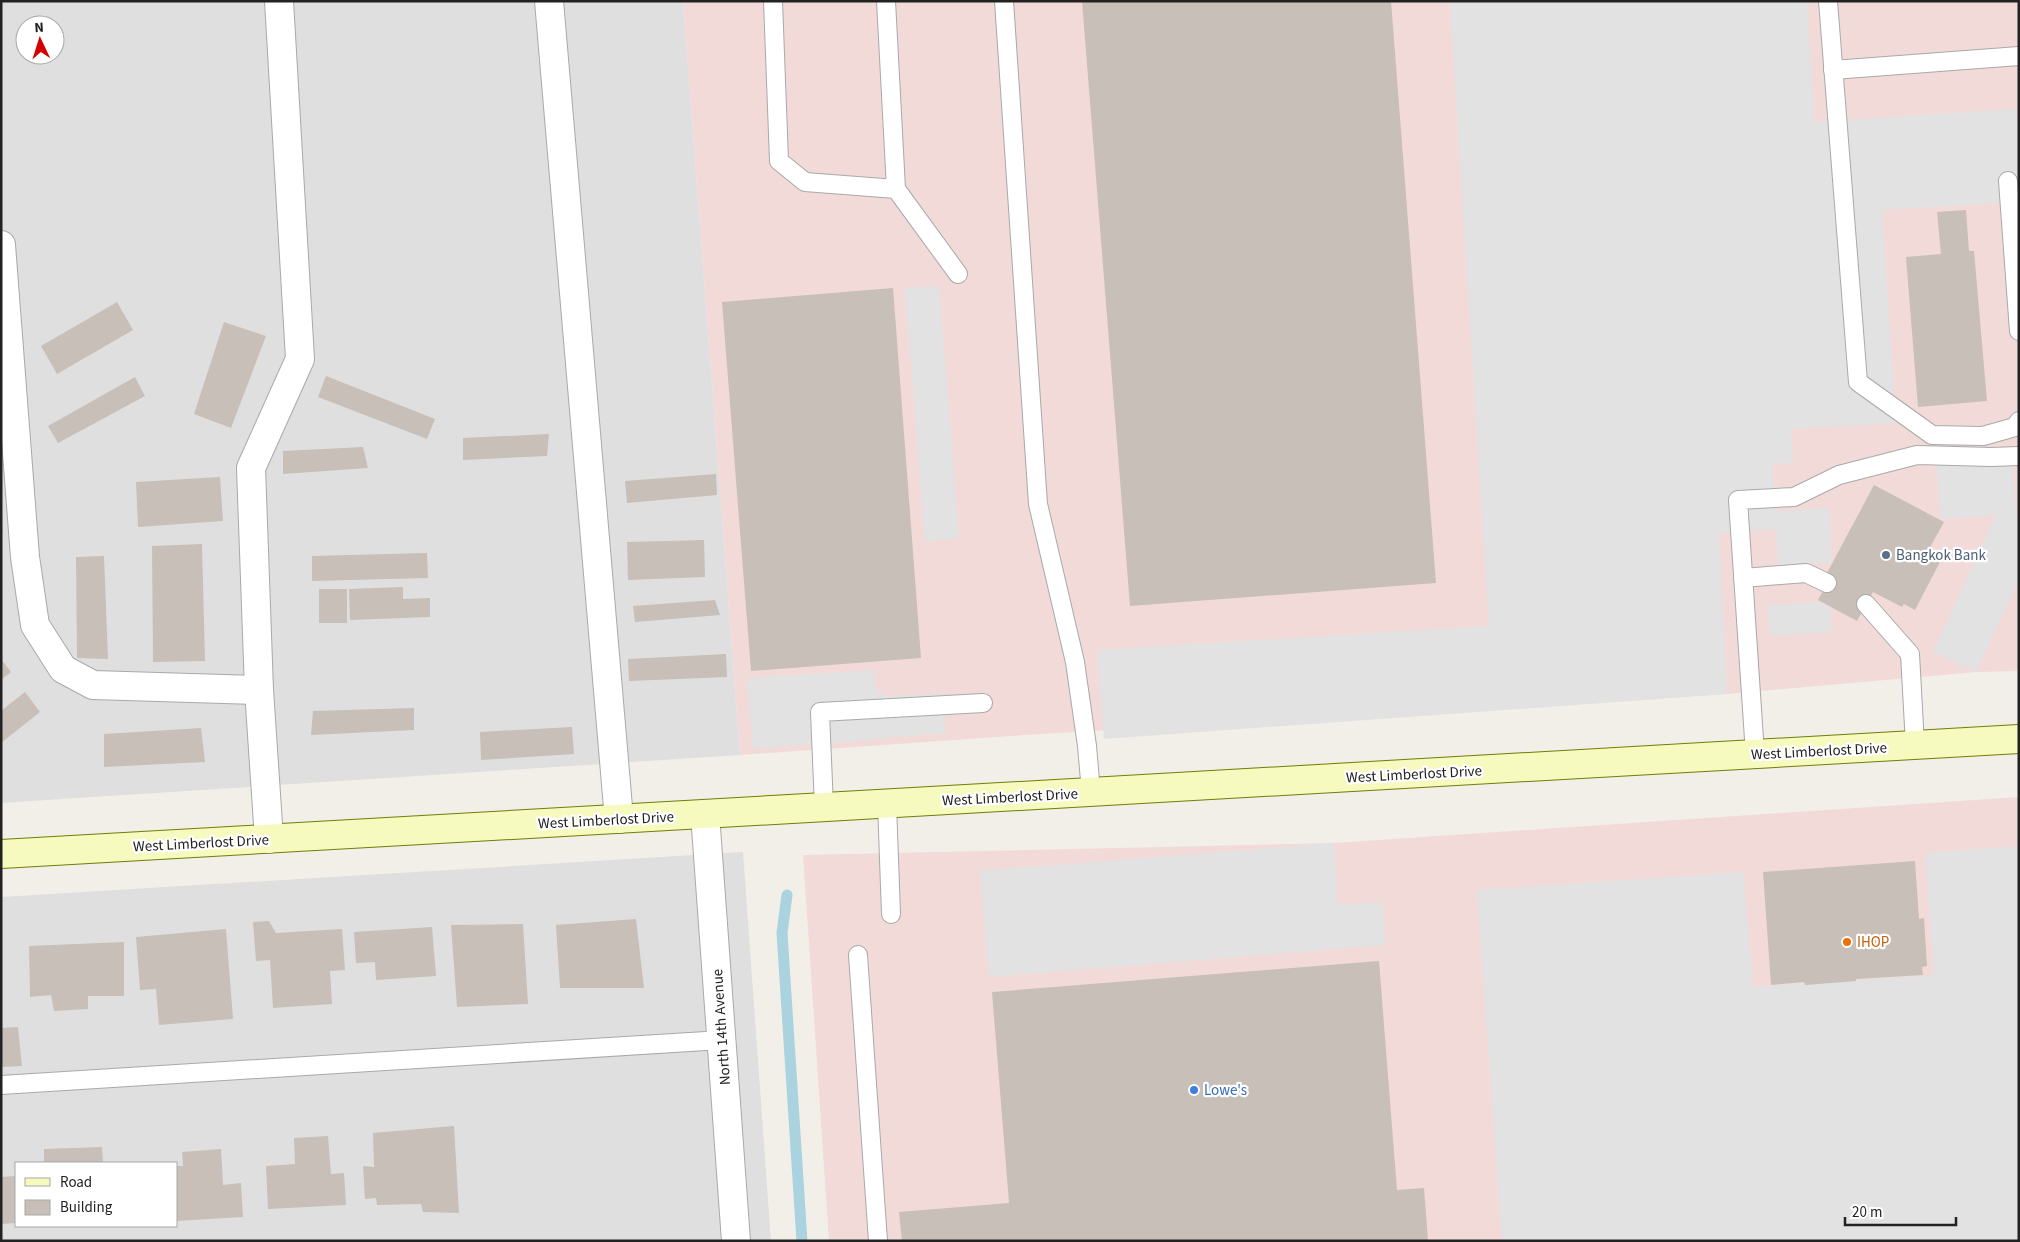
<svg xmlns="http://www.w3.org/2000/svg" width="2020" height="1242" font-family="'Source Sans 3',sans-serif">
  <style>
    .residential { fill: #e0dfdf; fill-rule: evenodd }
    .commercial { fill: #f2dad9 }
    .parking { fill: #e2e2e2 }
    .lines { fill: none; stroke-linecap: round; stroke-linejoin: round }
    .stream { stroke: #aad3df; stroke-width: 11 }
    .building { fill: #c7bfb8 }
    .lane-casing { stroke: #a9a9a9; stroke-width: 20 }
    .street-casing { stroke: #a9a9a9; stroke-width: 30 }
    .secondary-casing { stroke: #707d05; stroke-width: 30 }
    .lane { stroke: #fff; stroke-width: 18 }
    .street { stroke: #fff; stroke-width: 28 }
    .secondary { stroke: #f7fabf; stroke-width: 28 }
    .service-dot { fill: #5c6f8a; stroke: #fff; stroke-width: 2 }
    .food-dot { fill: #e8710a; stroke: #fff; stroke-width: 2 }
    .shop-dot { fill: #3f7fe0; stroke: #fff; stroke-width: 2 }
    .labels { text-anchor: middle; stroke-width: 4.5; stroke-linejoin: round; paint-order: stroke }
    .service-label { font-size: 15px; fill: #4e5e75; stroke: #fff; text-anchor: start }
    .street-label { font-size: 15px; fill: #222; stroke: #fff }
    .food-label { font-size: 15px; fill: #c56008; stroke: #fff; text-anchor: start }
    .shop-label { font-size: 15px; fill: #366cbe; stroke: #fff; text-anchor: start }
  </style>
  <rect width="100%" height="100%" fill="#f2efe9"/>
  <g class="residential">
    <path d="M1,1H683L740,755L1,803ZM25,25H55V55H25Z"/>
    <path d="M743,852L771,1241H1V897ZM16,1163H176V1226H16Z"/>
  </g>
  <g class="commercial">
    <path d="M683,1H2019V671L1976,672L1727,694L1024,735L740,755Z"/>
    <path d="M2019,797V1241H829L803,855L1334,843Z"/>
  </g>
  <g class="parking">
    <path d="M1450,1H1807L1814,122L2016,109L2019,146V202L1882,210L1896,423L1791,429L1793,463L1772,464L1776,511L1829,508L1832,563L1778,566L1776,529L1719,533L1727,694L1104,739L1097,650L1489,626Z"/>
    <path d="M939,286L959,538L925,541L905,288Z"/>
    <path d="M2011,456L2017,523L2019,524V579L1976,672L1933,652L1996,515L1941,519L1936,463Z"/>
    <path d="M1820,602L1830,607L1832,632L1770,636L1767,605Z"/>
    <path d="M874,670L875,686L878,691L887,696L943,694L946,733L753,749L747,678Z"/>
    <path d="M1334,843L1338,905L1382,902L1385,945L989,977L980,871Z"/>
    <path d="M2019,846V1241H1502L1477,890L1743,872L1753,987L1934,975L1925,853Z"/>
  </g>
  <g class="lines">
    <path class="stream" d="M787,895L782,933L802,1241"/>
  </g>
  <g class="building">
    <path d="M1082,1H1391L1436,583L1130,606Z"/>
    <path d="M1966,210L1969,251H1974L1987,401L1918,407L1906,257L1941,254L1937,212Z"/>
    <path d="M893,288L921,658L751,671L722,302Z"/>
    <path d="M117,302L133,330L57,374L41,346Z"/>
    <path d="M224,322L266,336L231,428L194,414Z"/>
    <path d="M326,376L435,419L427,439L318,397Z"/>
    <path d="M135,377L145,396L58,443L48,426Z"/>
    <path d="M549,434L547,456L463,460V438Z"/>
    <path d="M363,447L368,468L283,474V451Z"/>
    <path d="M716,474L717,495L627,503L625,481Z"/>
    <path d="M220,477L223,521L138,527L136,482Z"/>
    <path d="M1874,485L1944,522L1928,551L1942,558L1915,610L1904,604L1902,607L1873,592L1857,621L1818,600L1832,575L1827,573Z"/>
    <path d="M704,540L705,577L628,580L627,542Z"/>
    <path d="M202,544L205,661L153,662L152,546Z"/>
    <path d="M427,553L428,578L312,581V556Z"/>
    <path d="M104,556L108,659L77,658L76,557Z"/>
    <path d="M403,587V599L430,598V617L350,620L349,589Z"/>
    <rect x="319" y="589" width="28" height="34"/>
    <path d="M715,600L720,615L635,622L633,606Z"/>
    <path d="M726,654L727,677L629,681L628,659Z"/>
    <path d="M1,659L11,672L1,680Z"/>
    <path d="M25,692L40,712L1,743V711Z"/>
    <path d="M414,708V730L311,735L313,711Z"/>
    <path d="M572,727L574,754L481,760L480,732Z"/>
    <path d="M201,728L205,762L104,767V734Z"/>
    <path d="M1915,861L1919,919L1924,918L1927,966L1922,967L1923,975L1856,979V981L1805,985L1804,982L1771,985L1763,872Z"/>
    <path d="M636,919L644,988H560L556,925Z"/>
    <path d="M269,921L276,933L342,929L345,970L330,971L332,1004L273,1008L270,960L256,961L253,922Z"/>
    <path d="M523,924L528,1004L457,1007L451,925Z"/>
    <path d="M432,927L436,976L376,980L375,962L356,963L354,932Z"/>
    <path d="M226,929L233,1019L159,1025L156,989L140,990L136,937Z"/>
    <path d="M124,942V996H88V1009L54,1011L51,995L30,997L29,946Z"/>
    <path d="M1379,961L1397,1190L1424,1188L1428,1241H902L899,1212L1009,1203L992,992Z"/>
    <path d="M18,1027L22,1066L1,1067V1028Z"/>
    <path d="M454,1126L459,1213L423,1212L421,1204L377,1205L376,1198L365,1199L363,1166L374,1167L373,1133Z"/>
    <path d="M328,1136L331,1174L344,1173L346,1205L268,1209L266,1166L295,1164L294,1138Z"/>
    <path d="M102,1147L103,1163H44V1149Z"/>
    <path d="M221,1149L223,1185L241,1183L243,1217L176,1221V1166H183L182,1152Z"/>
    <path d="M16,1176V1223L1,1224V1177Z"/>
  </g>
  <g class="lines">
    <defs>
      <g id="lane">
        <path d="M773,1L779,161L805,182L896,189"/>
        <path d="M886,1L896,189L958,274"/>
        <path d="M1004,1L1038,504L1075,662L1087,746L1091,792"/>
        <path d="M1828,1L1858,382L1932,435L1983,436L2015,427L2019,421"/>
        <path d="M1833,70L2019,56"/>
        <path d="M2008,181L2019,331"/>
        <path d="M1743,578L1806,573L1827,583"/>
        <path d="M1866,604L1910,654L1915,745"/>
        <path d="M1755,754L1738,500L1794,497L1839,475L1917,455L1991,457L2019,456"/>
        <path d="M887,804L891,914"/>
        <path d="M824,807L820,712L983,703"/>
        <path d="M858,955L878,1241"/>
        <path d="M1,1085L722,1040"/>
      </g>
      <g id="street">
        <path d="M549,1L619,819"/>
        <path d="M1,245L25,557L35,625L63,669L93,685L259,690L251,468L300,359L279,1"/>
        <path d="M259,690L269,839"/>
        <path d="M705,814L736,1241"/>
      </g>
      <path id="secondary" d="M1,854L2019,739"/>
    </defs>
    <use href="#lane" class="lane-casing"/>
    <use href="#street" class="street-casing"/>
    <use href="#secondary" class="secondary-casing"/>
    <use href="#lane" class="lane"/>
    <use href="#street" class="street"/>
    <use href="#secondary" class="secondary"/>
  </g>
  <circle class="service-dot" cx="1886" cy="555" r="5"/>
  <circle class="food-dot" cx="1847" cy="942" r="5"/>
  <circle class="shop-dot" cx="1194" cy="1090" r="5"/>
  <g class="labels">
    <g class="service-label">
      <text x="1896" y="560">Bangkok Bank</text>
    </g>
    <g class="street-label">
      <text transform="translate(1819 751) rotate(-3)" y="5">West Limberlost Drive</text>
      <text transform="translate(1414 774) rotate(-3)" y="5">West Limberlost Drive</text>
      <text transform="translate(1010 797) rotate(-3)" y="5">West Limberlost Drive</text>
      <text transform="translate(606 820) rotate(-3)" y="5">West Limberlost Drive</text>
      <text transform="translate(201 843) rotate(-3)" y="5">West Limberlost Drive</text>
      <text transform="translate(721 1027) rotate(-94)" y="5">North 14th Avenue</text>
    </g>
    <g class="food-label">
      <text x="1857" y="947">IHOP</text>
    </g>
    <g class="shop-label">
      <text x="1204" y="1095">Lowe's</text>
    </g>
  </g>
  <rect width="2020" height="1242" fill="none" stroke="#222222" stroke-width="5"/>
  <rect x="15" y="1162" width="162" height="65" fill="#ffffff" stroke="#a7a7a7"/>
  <rect x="25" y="1178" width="25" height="8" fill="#f7fabf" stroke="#a7a7a7"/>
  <text x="60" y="1187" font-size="15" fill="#222222">Road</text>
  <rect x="25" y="1200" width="25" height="15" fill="#c7bfb8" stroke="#a7a7a7"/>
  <text x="60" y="1212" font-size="15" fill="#222222">Building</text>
  <g transform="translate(40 40) rotate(356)"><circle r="24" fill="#ffffff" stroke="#a7a7a7"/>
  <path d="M0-4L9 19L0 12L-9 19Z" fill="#d40000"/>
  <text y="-8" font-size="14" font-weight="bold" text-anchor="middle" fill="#222222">N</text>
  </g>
  <path d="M1845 1217v8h111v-8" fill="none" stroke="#222222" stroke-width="2.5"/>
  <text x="1852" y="1217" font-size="15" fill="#222222" stroke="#ffffff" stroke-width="4" paint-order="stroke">20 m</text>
</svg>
